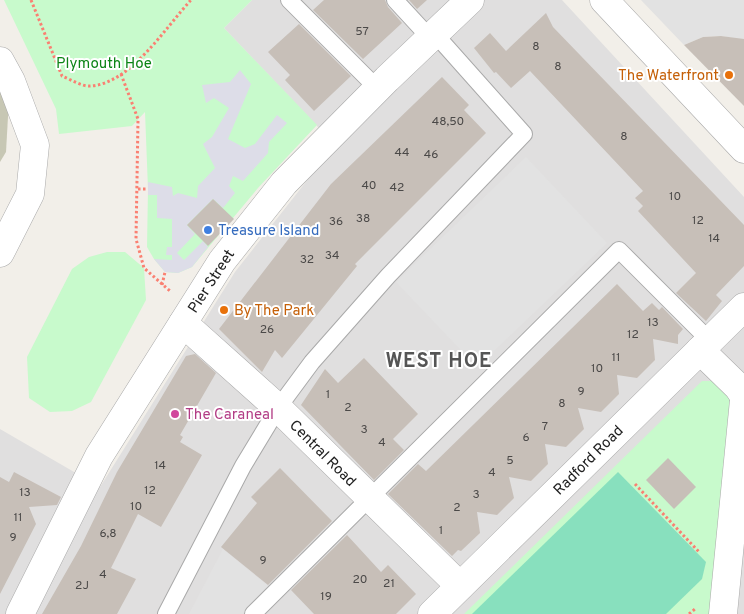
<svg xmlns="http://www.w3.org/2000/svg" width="744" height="614" font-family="Overpass,sans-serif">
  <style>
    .residential { fill: #e0dfdf }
    .construction { fill: #c7c7b4 }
    .park { fill: #c8facc }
    .pitch { fill: #88e0be }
    .parking { fill: #e2e2e2 }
    .plaza { fill: #dddde8 }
    .building { fill: #c7bfb8 }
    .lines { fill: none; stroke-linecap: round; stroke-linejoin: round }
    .lane-casing { stroke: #a9a9a9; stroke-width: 18 }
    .street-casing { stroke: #a9a9a9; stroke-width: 29 }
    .path { stroke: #fa8072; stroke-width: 3; stroke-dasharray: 2.5 2.5; stroke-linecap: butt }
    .lane { stroke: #fff; stroke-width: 16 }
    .street { stroke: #fff; stroke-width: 28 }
    .food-dot { fill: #e8710a; stroke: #fff; stroke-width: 2 }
    .shop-dot { fill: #3f7fe0; stroke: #fff; stroke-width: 2 }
    .hotel-dot { fill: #d1479c; stroke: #fff; stroke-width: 2 }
    .labels { text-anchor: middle; stroke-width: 4; stroke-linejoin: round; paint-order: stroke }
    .number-label { font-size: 12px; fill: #4b4948 }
    .park-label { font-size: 15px; fill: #0c8416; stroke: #fff }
    .food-label { font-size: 15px; fill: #c56008; stroke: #fff; text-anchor: end }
    .shop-label { font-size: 15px; fill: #366cbe; stroke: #fff; text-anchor: start }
    .street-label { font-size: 15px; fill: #222; stroke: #fff }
    .hotel-label { font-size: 15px; fill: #b23c85; stroke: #fff; text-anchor: start }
    .district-label { font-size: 20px; font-weight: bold; letter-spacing: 1px; fill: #555; stroke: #fff }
  </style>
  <rect width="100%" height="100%" fill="#f2efe9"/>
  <path class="residential" d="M252,0H562L744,197V614H0V429L100,487L235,272L335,145L224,28Z"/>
  <path class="construction" d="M0,80L9,99L6,152L0,162Z"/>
  <g class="park">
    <path d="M4,0H252L224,28L317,125L258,188L192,267L178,273L165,272L154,259L147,247L148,189L145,112L132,126L59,134L56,109Z"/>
    <path d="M107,252H125L144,268L146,300L91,402L72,411L50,412L29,398L27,357L72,269L89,257Z"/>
    <path d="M702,381H714L731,398L711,614H464Z"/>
  </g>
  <path class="pitch" d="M618,472L706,562L702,579L666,614H472Z"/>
  <g class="parking">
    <path d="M641,0H744V40L721,36L703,37L684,45Z"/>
    <path d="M526,157L607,243L477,367L396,282Z"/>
    <path d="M223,549L268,586V589L243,614H189Z"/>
  </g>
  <path class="plaza" d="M240,70L251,84L228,139L245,148L255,144L277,115L287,123L269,142L268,153L243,181L233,176L229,186L235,193L223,208L213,199L187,225L195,234L177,253L184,260L203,241L208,247L192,267L178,273L165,272L154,259L172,260V255H166L167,247H172V219L157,218V195H148V182L172,187L173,196L178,193L197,198L198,186L215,168L203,144L212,137L229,108L214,98L206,103L202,85L230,82Z"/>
  <g class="building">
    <path d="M324,0H385L388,7L402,23L363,59L313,10Z"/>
    <path d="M409,0H427L417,9Z"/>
    <path d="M546,13L553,27L744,225V266L716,295L722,301L706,321L676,293L696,273L638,211L643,206L635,198L643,191L530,71L511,88L496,72L494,73L474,48L490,33L506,51Z"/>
    <path d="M299,24L351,76L314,111L285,80L290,75L268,52Z"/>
    <path d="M721,36L744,39V106L684,45L703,37Z"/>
    <path d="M442,77L469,105L464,110L486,133L355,264L357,266L282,358L275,350L262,372L219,329L331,184Z"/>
    <path d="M213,199L234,219L208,246L187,225Z"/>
    <path d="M617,284L643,311L652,303L659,310L662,307L683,329L678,335V344L653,339L655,360L637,378L617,375L619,394L601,412L578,408L584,429L566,447L545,444L548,464L531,481L509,477L514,498L497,515L477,512L480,533L461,551L458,550L452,556L388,494L418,464L426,471Z"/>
    <path d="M195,354L216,373L180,435L183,437L180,442L202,455L161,527L138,514L111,568L136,579L117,614H42L81,546L117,472L186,356Z"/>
    <path d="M364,358L418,414L393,439L404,450L374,480L301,405L325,369L338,383Z"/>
    <path d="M668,458L696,487L674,509L646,480Z"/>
    <path d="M280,468L332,521L268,585L221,547L257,503L251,497Z"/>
    <path d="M14,472L61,497L57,505L29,507L36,524L0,594V477L9,482Z"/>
    <path d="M347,535L381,572L388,565L416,594L396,614H314L291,590Z"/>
  </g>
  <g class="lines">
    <defs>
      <g id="lane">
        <path d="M289,0L377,88"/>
        <path d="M395,0L430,38"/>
        <path d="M166,614L243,466L278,408L312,362L388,276L524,134L435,34"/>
        <path d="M253,614L619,250L710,341"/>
      </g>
      <g id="street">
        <path d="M604,0L744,149"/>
        <path d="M0,61L11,81L35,145L30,194L0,253"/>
        <path d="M183,323L278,408L460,586"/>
        <path d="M700,350L738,387L744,396"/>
        <path d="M20,614L99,456L222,261L284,183L387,79L470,0"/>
        <path d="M432,614L744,307"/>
        <path d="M723,614L744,400"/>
      </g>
    </defs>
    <use href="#lane" class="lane-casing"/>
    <use href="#street" class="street-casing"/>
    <g class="path">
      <path d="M31,0L62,76C70,79 82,87 91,86C131,83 165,28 191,0"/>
      <path d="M121,74L138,119L136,239L144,268L170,291"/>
      <path d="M138,189H148"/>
      <path d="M162,285L165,272"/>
      <path d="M635,484L700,553"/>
      <path d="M689,614L695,609"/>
    </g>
    <use href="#lane" class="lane"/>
    <use href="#street" class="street"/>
  </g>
  <g class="food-dot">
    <circle cx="729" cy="75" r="5"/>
    <circle cx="224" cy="310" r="5"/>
  </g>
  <circle class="shop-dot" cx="208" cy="230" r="5"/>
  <circle class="hotel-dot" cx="175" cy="414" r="5"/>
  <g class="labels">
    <g class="number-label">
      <text x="362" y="35">57</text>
      <text x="536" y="50">8</text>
      <text x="558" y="70">8</text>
      <text x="448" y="125">48,50</text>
      <text x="624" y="140">8</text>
      <text x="402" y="156">44</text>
      <text x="431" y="158">46</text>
      <text x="369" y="189">40</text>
      <text x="397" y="191">42</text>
      <text x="675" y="200">10</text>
      <text x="363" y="222">38</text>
      <text x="698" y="224">12</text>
      <text x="336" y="225">36</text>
      <text x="714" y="242">14</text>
      <text x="332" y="259">34</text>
      <text x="307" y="263">32</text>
      <text x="653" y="326">13</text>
      <text x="267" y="333">26</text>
      <text x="633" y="338">12</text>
      <text x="616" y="361">11</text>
      <text x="597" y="372">10</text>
      <text x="581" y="395">9</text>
      <text x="328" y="398">1</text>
      <text x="562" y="407">8</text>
      <text x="348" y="411">2</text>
      <text x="545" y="430">7</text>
      <text x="364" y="433">3</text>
      <text x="526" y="441">6</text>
      <text x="382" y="446">4</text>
      <text x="510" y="464">5</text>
      <text x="160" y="469">14</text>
      <text x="492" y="476">4</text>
      <text x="150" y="494">12</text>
      <text x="25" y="496">13</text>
      <text x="476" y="498">3</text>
      <text x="136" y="510">10</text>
      <text x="457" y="511">2</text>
      <text x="18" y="521">11</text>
      <text x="441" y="534">1</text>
      <text x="108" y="537">6,8</text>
      <text x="13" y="541">9</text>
      <text x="263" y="564">9</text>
      <text x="103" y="578">4</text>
      <text x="360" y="583">20</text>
      <text x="389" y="587">21</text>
      <text x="82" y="589">2J</text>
      <text x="326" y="600">19</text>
    </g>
    <g class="park-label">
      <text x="104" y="68">Plymouth Hoe</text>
    </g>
    <g class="food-label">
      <text x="719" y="80">The Waterfront</text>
      <text x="234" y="315" text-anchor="start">By The Park</text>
    </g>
    <g class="shop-label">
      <text x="218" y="235">Treasure Island</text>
    </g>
    <g class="street-label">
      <text transform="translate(211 281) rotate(-57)" y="5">Pier Street</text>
      <text transform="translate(323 453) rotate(45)" y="5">Central Road</text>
      <text transform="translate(588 460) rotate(-45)" y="5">Radford Road</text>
    </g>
    <g class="hotel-label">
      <text x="185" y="419">The Caraneal</text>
    </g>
    <g class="district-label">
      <text x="439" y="367">WEST HOE</text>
    </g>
  </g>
</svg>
